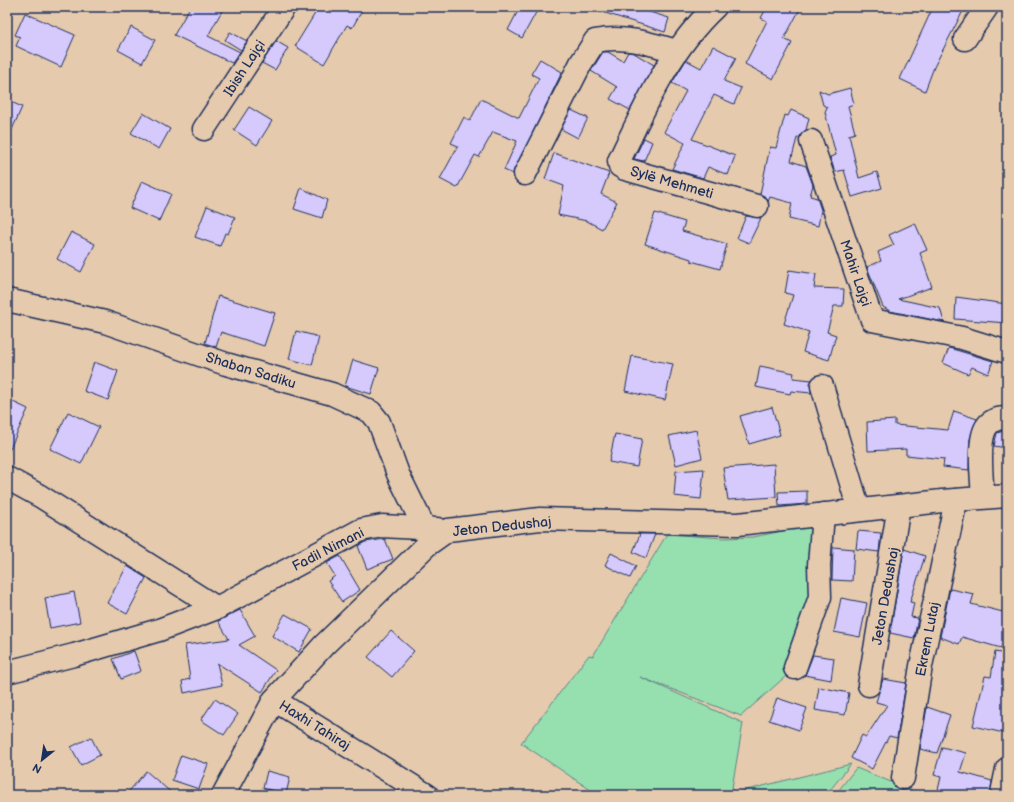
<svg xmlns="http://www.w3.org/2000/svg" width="1014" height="802" font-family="'Balsamiq Sans',sans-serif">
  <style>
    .green { fill: #96dfaf; stroke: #588786 }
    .building { fill: #d6c9fc; stroke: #1b2f5e }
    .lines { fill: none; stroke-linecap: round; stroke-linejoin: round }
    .minor-casing { stroke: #1b2f5e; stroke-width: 25 }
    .minor { stroke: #e6caad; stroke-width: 22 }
    .labels { text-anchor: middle; stroke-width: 3.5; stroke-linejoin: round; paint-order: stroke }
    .street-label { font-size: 14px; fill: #1b2f5e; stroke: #e6caad }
  </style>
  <rect width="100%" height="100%" fill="#e6caad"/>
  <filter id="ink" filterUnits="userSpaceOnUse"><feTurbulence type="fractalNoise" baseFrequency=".025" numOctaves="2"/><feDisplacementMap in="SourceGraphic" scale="8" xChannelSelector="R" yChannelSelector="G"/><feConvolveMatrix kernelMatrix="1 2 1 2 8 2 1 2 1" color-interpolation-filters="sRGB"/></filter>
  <g filter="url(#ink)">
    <g class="green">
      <path d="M823,523L795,668L741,716L640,677L743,723L731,794L851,764L826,795H598L521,743L589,655L593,656L667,534L723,538L753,537Z"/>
      <path d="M856,768L924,795H835Z"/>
    </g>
    <g class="building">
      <path d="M190,7H224L208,36L240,52L232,63L174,35Z"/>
      <path d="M319,7H364L352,28L347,25L324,64L295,46Z"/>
      <path d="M520,7H539L522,38L508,30Z"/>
      <path d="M597,7H621L643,10L669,18L665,32L596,10Z"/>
      <path d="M767,7H801L784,39L792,43L773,79L745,64L767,21L761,18Z"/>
      <path d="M933,7H965L934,67L925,91L900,79Z"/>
      <path d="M25,13L75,35L61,67L16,46L20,37L15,35Z"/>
      <path d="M131,27L155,40L142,63L118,50Z"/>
      <path d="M230,32L247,41L241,50L225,40Z"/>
      <path d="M276,41L288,48L275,70L262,63Z"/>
      <path d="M713,46L736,58L724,81L741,88L734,104L714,95L692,139L735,156L728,175L708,167L703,178L672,169L685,143L664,132L686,91L672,83L686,60L701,68Z"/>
      <path d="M603,52H608L623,61L628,52L634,53L654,65L630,110L610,99L617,87L591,71Z"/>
      <path d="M540,59L562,72L513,174L504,170L517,141L493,132L479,157L475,155L457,188L440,179L458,146L451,143L464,117L470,121L481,99L519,118L539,78L531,74Z"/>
      <path d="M850,88L854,104L848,106L855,133L849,135L859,178L877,172L882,188L852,197L844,170L835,172L830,157L836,155L825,112L827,107L823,105L819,90L828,94Z"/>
      <path d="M7,100L22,107L7,141Z"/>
      <path d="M249,107L272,121L257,145L234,130Z"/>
      <path d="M571,110L588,118L578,138L561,129Z"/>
      <path d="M791,110L809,118L806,130L799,138H797L791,161L806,166L813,185L810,196L817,198L821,210L818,226L789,219L792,203L770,197L768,202L766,197L760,194L770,147L776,148L785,115L788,116Z"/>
      <path d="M143,113L170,129L159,149L131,133Z"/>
      <path d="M644,138L652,142L644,161L634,159Z"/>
      <path d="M554,153L609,173L601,194L617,202L602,229L587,221L558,215L564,186L545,179Z"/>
      <path d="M142,181L171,194L159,221L130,208Z"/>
      <path d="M301,188L327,200L322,218L294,209Z"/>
      <path d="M207,206L235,217L228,234L225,233L220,246L195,237Z"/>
      <path d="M655,213L685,222L682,231L727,244L720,269L691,261V259L645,244Z"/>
      <path d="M746,216L761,218L749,243L737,238Z"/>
      <path d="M915,223L927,250L920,253L932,287L898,299L940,308L944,322L890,311L883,307L867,267L881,261L878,252L894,245L889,235Z"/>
      <path d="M71,232L95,244L81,272L57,259Z"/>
      <path d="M789,270L816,274L814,288L844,289L843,306H834L827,332L836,335L829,360L803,352L809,332L784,324L793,295L785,293Z"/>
      <path d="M218,296L275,313L264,346L221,332L216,347L205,343Z"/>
      <path d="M956,297L1007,304V323L955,319Z"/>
      <path d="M296,331L319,337L312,365L289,359Z"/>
      <path d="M949,348L993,361L988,374L972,367L968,374L943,363Z"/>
      <path d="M632,356L673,364L665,400L625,391Z"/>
      <path d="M353,360L379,368L371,394L345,386Z"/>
      <path d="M94,362L118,371L108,400L84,391Z"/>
      <path d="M760,366L794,373L793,378L812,380L810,384L811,393L791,391L790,394L756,387Z"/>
      <path d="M11,401L28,409L7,455V410Z"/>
      <path d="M772,407L780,435L749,444L740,416Z"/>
      <path d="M954,411L977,419L970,439L969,470L943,467L944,459L906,455V449L868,451L867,422L895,420V425L948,430Z"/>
      <path d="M68,412L99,427L81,464L50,449Z"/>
      <path d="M696,430L702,458L676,465L669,436Z"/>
      <path d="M1007,430V448L994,446L997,433Z"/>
      <path d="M615,434L642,439L637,467L609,462Z"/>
      <path d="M774,464L776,497L728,500L723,468Z"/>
      <path d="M704,469L701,499L674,496L676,471Z"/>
      <path d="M807,491V504L779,506L778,492Z"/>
      <path d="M858,531L881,533L879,552L856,549Z"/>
      <path d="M640,534H655L646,558L633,552Z"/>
      <path d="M385,539L393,559L367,569L358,546L365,542Z"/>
      <path d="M833,547L854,549L852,581L832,580Z"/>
      <path d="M904,549L925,556L910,602L914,603L911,617L918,618L914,638L890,633Z"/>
      <path d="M611,553L636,566L630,578L605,565Z"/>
      <path d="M340,556L360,590L342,602L328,581L335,576L327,563Z"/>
      <path d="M127,566L146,578L127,614L107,603Z"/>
      <path d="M950,589L974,594L971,604L1007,613V628L1001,648L962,637L959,644L940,637Z"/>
      <path d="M74,592L80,622L50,628L45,598Z"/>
      <path d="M841,598L867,603L860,637L834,632Z"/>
      <path d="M240,610L255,636L239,645L276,670L262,692L217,663L222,685L184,693L182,681L190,679L185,645L229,639L218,621Z"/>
      <path d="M285,614L312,629L299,652L272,636Z"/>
      <path d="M391,631L414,651L392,677L368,657Z"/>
      <path d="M134,651L141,671L121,679L113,659Z"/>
      <path d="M995,652L1007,654V719L1004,733L973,726L985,676L991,677Z"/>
      <path d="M813,655L834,658L831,680L805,675Z"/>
      <path d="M883,679L906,683L897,738L889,736L872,769L851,758L862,735L866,737L887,705L876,702Z"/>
      <path d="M819,687L849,693L845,715L815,710Z"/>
      <path d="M777,698L807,708L799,730L769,720Z"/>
      <path d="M215,699L238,714L224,735L201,720Z"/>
      <path d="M927,707L950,715L937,753L920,749Z"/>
      <path d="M91,737L100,755L81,765L71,747Z"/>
      <path d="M942,747L966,753L960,772L992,781L990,795H958L938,790L941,777L934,775Z"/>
      <path d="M181,755L208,764L199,789L172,780Z"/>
      <path d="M146,771L174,795H126Z"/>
      <path d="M267,771L290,777L286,794L263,788Z"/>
    </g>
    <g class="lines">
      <defs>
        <g id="minor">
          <path d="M715,7C670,49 645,106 619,161L620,166L625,169L757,206"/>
          <path d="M965,39L987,7"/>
          <path d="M204,129L284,7"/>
          <path d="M811,141L872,320L962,338L1007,352"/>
          <path d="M525,174L581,63L595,41C623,35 649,43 676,51"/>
          <path d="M7,300L105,322L226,364L332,394L371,412L379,422L398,474L424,527"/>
          <path d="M822,386L859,510"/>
          <path d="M7,478L40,496L217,608"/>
          <path d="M983,497C982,480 977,439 987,426C992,419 1000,418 1007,418"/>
          <path d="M795,668L820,597L819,565L823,514"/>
          <path d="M7,672L74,655L159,630L217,608L361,530L382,526L437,529"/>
          <path d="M869,685L899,506"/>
          <path d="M274,700L427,795"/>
          <path d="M903,778L921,666L956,500"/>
          <path d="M1002,793L1007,769"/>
          <path d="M223,795L274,700L324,645L427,545L448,530L540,519L738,524L942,501L1007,496"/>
        </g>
      </defs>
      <use href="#minor" class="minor-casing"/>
      <use href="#minor" class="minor"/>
    </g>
  </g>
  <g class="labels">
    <g class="street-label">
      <text transform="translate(244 68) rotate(-57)" y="5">Ibish Lajçi</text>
      <text transform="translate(672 182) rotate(16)" y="5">Sylë Mehmeti</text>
      <text transform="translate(856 273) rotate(71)" y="5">Mahir Lajçi</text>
      <text transform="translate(251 370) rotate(17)" y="5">Shaban Sadiku</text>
      <text transform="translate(502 526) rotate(-6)" y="5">Jeton Dedushaj</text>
      <text transform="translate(328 549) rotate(-27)" y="5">Fadil Nimani</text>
      <text transform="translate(885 596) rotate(-80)" y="5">Jeton Dedushaj</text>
      <text transform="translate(927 639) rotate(-79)" y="5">Ekrem Lutaj</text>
      <text transform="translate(315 725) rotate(32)" y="5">Haxhi Tahiraj</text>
    </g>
  </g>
  <rect width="1014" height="802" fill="none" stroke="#e6caad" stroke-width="24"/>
  <rect x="12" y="12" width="990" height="778" fill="none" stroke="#1b2f5e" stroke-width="1.5" filter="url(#ink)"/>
  <g transform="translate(42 760) rotate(210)" stroke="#e6caad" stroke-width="3" paint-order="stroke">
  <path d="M0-3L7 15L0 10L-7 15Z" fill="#1b2f5e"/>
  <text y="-6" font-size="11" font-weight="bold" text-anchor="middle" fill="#1b2f5e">N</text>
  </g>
</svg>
